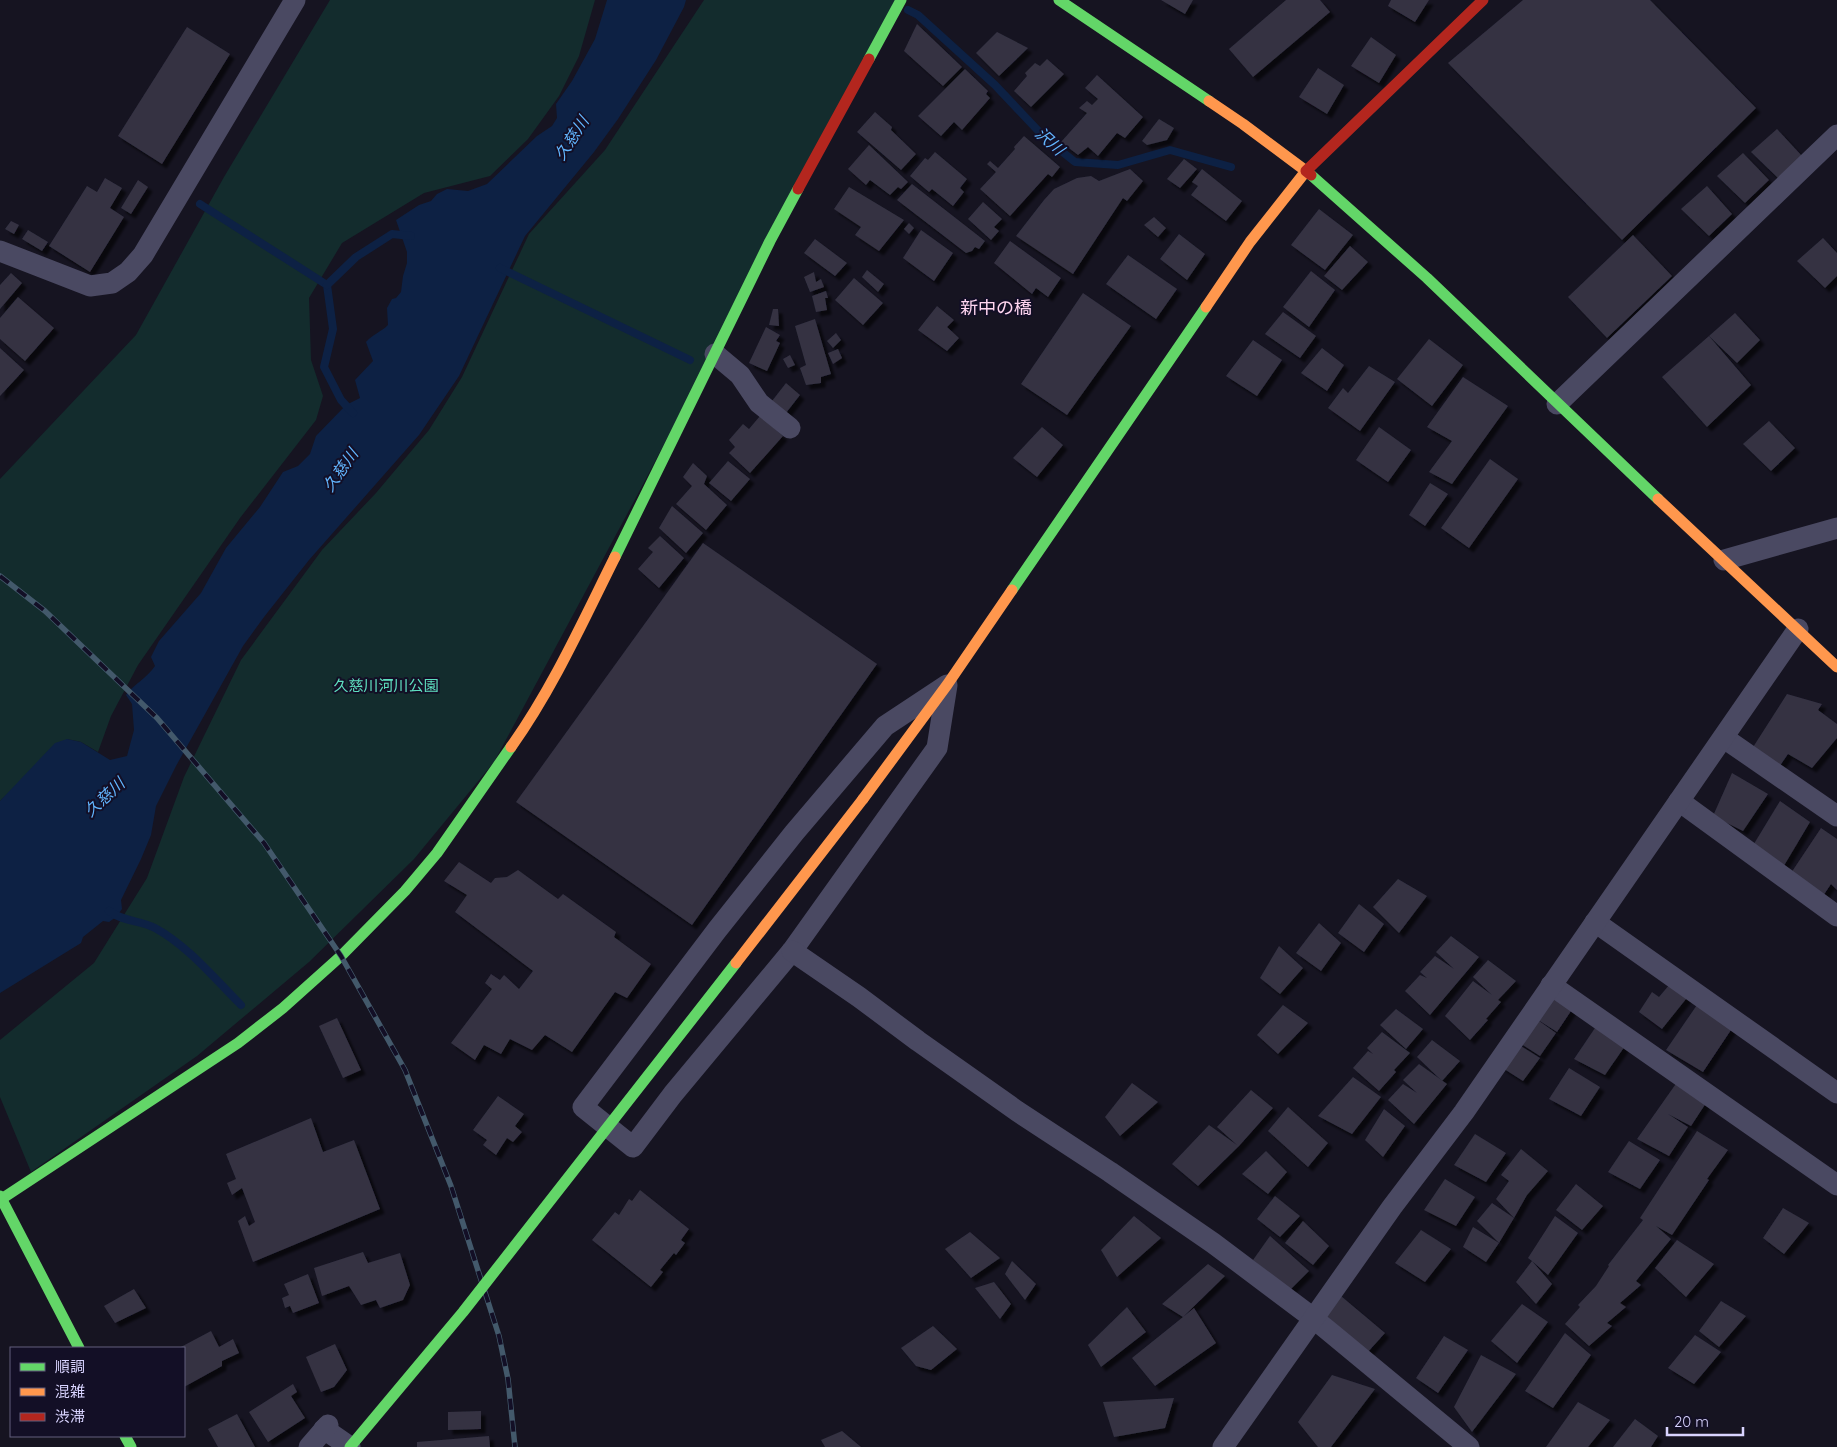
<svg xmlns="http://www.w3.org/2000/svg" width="1837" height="1447" font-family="Quicksand,'Noto Sans JP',sans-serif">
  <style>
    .green { fill: #132c2d }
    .water { fill: #0d2144 }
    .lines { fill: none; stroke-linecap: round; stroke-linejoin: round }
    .stream { stroke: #0d2144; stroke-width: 8 }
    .building { fill: #343243; filter: url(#shadow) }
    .street { stroke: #4a4962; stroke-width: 21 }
    .fast { stroke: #63d668; stroke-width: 11 }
    .slow { stroke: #ff974d; stroke-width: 11 }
    .jam { stroke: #b3261e; stroke-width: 11 }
    .rail-casing { stroke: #43596b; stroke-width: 5.5 }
    .rail { stroke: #130f26; stroke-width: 4; stroke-dasharray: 11; stroke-linecap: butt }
    .fast-bridge { stroke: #63d668; stroke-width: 11 }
    .slow-bridge { stroke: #ff974d; stroke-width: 11 }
    .labels { text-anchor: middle; stroke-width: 4; stroke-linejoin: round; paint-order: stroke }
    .park-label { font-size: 15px; fill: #5fe0c0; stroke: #130f26 }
    .water-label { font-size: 16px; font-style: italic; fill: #62b6ff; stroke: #130f26 }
    .quarter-label { font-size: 18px; fill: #ffd6f0; stroke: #130f26 }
  </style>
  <defs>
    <filter id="shadow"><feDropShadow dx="4.5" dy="4.5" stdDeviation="1" flood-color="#0009"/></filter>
  </defs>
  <rect width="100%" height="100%" fill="#161421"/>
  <g class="green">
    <path d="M330,0H595L579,56L559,96L528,139L490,176L424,193L342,243L309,298L311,360L323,396L316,420L240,518L138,665L111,716L98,752L81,742L67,739L0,801V479L136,335L224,177Z"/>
    <path d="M704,0H898L640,490L494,762L414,859L309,962L197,1056L31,1172L0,1097V1040L94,963L147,878L184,777L241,660L322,550L376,493L429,430L462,377L529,234L605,150Z"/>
  </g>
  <path class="water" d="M607,0H686L684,7L656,60L618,119L594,152L525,236L459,376L419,435L309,560L264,617L243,646L176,766L156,806L151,835L141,859L121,900L122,909L116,917L109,922L103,921L83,937L81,943L0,993V801L55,743L67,739L81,742L110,760L127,756L134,730L132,704L126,695C135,683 146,679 155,666L151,657L159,641L201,593L226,548L260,507L283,472L298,466L310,454L316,436L346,405L360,398L355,380L373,361L366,342C373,334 381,332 388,325L387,308L392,299L396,298L401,292L403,276L407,263V252L396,220L419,205L431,201L437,194L447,189L468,191L487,184L537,136L552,126L557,118L556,104L572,81L595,39Z"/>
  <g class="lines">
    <g class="stream">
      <path d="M908,10L918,15L995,85L1045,138L1075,162L1118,165L1170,150L1231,167"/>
      <path d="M200,204L327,285L333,329L324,367L341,400L353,413"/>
      <path d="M500,268L690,360"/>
      <path d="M327,285L356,257L392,234L411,236"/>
      <path d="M109,911C123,922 140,920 155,928C188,946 214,978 241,1005"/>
    </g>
  </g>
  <g class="building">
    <path d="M1161,0H1193L1185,14Z"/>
    <path d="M1286,0H1320L1330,12L1253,77L1229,49Z"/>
    <path d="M1391,0H1429L1415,22L1388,6Z"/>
    <path d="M1523,0H1650L1756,108L1622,240L1448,63Z"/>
    <path d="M917,24L962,67L943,86L904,51Z"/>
    <path d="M187,27L230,54L162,164L118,136Z"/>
    <path d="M997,32L1028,48L999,76L976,53Z"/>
    <path d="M1371,37L1396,55L1379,83L1351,66Z"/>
    <path d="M1047,59L1064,74L1031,107L1014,91L1027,76L1025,73L1035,63L1040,66Z"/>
    <path d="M1318,68L1344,85L1327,114L1299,97Z"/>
    <path d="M965,69L988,91L986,94L990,98L962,130L954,122L941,136L918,116Z"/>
    <path d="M1097,75L1143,117L1125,138L1117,133L1098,156L1088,147L1078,155L1061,142L1087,113L1079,108L1087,101L1092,105L1098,99L1085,88Z"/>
    <path d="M875,112L892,127L891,130L916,154L901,170L857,132Z"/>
    <path d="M1159,119L1174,128L1167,140L1147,145L1142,141Z"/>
    <path d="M1777,129L1802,156L1779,179L1751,152Z"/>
    <path d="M1024,136L1060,167L1052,177L1048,174L1010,216L980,189L996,172L987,164L990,161L998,168L1015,149L1014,147Z"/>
    <path d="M869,145L908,182L901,189L898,187L890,195L870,180L866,185L848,169Z"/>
    <path d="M935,152L967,179L960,188L964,192L953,206L932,189L929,192L910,176L925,158L928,160Z"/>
    <path d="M1743,153L1769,180L1745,203L1717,176Z"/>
    <path d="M1184,159L1197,169L1180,188L1167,179Z"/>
    <path d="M1130,169L1143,181L1127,201L1123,198L1073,274L1016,236L1044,200L1054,189L1077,178L1091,176L1099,181Z"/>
    <path d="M1202,169L1242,201L1226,221L1191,195L1198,186L1192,182Z"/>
    <path d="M105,178L122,188L110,208L124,217L90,272L49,246L87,186L97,192Z"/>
    <path d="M138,180L148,187L131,214L121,208Z"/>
    <path d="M912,184L985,241L979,249L975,247L972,251L966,253L897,200Z"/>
    <path d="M1707,186L1732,214L1709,236L1681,209Z"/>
    <path d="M849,187L904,220L879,251L855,235L861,227L834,209Z"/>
    <path d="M983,202L1002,219L994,227L999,231L991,240L968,219Z"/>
    <path d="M1319,209L1353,235L1325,270L1291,245Z"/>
    <path d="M1154,217L1166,228L1158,237L1144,225Z"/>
    <path d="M11,221L19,225L14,234L5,229Z"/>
    <path d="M909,223L914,228L909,234L904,229Z"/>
    <path d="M28,230L48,242L42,251L22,239Z"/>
    <path d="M921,230L953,253L934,281L903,258Z"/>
    <path d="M1179,234L1205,254L1187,280L1160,259Z"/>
    <path d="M1633,235L1672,276L1607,338L1568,297Z"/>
    <path d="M1823,238L1837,253V276L1825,288L1797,261Z"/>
    <path d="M815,239L847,263L835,276L804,253Z"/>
    <path d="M1010,241L1061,278L1048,297L1036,288L1032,294L994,263Z"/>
    <path d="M1350,246L1368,262L1342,290L1324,276Z"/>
    <path d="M1128,255L1177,289L1156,319L1106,284Z"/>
    <path d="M867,270L884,284L878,292L862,277Z"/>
    <path d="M1311,271L1335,290L1309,327L1283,307Z"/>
    <path d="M814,272L816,282L821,279L824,287L810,292L804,277Z"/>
    <path d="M11,273L22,283L0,309V285Z"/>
    <path d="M854,278L883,303L863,325L835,300Z"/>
    <path d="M826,291L828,298H825L827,310L816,312L812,296Z"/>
    <path d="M1083,293L1131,326L1067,415L1021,384Z"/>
    <path d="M18,297L54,328L25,361L0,339V318Z"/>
    <path d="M937,306L954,320L947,327L959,338L947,351L918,330Z"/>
    <path d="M773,309H778L779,326L769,325Z"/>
    <path d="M1283,312L1316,336L1300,358L1265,334Z"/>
    <path d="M1735,313L1760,340L1737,363L1709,336Z"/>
    <path d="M815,319L831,374L821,377V383L806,385L800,368L806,365L795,326Z"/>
    <path d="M766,327L780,335L776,341L780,343L767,371L749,363Z"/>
    <path d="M836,333L841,340L833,348L827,341Z"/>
    <path d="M1709,336L1751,385L1707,427L1662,377Z"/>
    <path d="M1429,339L1463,365L1432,406L1397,379Z"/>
    <path d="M1253,340L1282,360L1257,396L1226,376Z"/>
    <path d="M0,348L24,370L0,396Z"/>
    <path d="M1322,348L1344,365L1327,391L1301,373Z"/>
    <path d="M838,349L842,358L833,364L828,353Z"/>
    <path d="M790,355L795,365L788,368L783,359Z"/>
    <path d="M1369,366L1395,382L1360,431L1328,408L1343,388L1348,393Z"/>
    <path d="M1463,377L1508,406L1452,484L1429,472L1452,441L1427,427Z"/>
    <path d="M786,383L800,395L786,413L772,401Z"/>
    <path d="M760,416L783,436L750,473L729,453L735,447L729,440L743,424L749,429Z"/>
    <path d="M1769,421L1795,448L1771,471L1743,444Z"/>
    <path d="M1042,427L1063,445L1037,477L1013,458Z"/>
    <path d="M1379,427L1411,450L1388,482L1356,460Z"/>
    <path d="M1490,459L1518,479L1469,548L1441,528Z"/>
    <path d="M728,461L750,479L731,501L709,483Z"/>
    <path d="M693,463L707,476L704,484L727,505L706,530L676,504L692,486L683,477Z"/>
    <path d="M1430,483L1448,494L1425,526L1409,515Z"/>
    <path d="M672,506L703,533L686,553L659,528Z"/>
    <path d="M660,536L684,558L659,588L638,569L653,552L648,548Z"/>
    <path d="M703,543L877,664L692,925L516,802Z"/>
    <path d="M1787,694L1822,704L1818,710L1837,724V738L1812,768L1788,754L1777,770L1748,755Z"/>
    <path d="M1732,773L1768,794L1743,831L1713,816Z"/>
    <path d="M1780,801L1810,822L1779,874L1749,852Z"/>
    <path d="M1821,828L1837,839V890L1831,884L1821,899L1787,879Z"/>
    <path d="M459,862L491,883L495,878L507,877L518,870L558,899L563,894L616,932L614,937L651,964L627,998L615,992L572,1052L545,1035L532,1050L510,1039L501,1054L484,1045L475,1060L451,1043L492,989L485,983L491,974L500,980L504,975L519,989L533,971L455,912L467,895L444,881Z"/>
    <path d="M1398,879L1427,896L1399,933L1373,907Z"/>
    <path d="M1359,904L1384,924L1364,952L1338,933Z"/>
    <path d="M1319,923L1341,943L1321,971L1296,953Z"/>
    <path d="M1451,936L1479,957L1430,1015L1405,991L1420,975L1427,978L1420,972L1435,956L1454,969L1436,952Z"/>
    <path d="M1279,946L1303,968L1280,994L1260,978Z"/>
    <path d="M1488,960L1516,981L1498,1000L1501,1002L1486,1019L1488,1020L1470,1040L1445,1016L1473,981L1492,995L1473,977Z"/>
    <path d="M1675,978L1690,994L1662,1029L1639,1012L1652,992L1659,997Z"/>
    <path d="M1547,991L1573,1008L1557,1032L1535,1018Z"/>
    <path d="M1699,1002L1733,1027L1703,1072L1666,1050Z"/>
    <path d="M1283,1005L1308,1023L1278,1054L1257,1035Z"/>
    <path d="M1396,1009L1423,1029L1406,1049L1380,1025Z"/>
    <path d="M337,1018L361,1070L343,1078L319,1026Z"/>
    <path d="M1535,1018L1556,1033L1540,1056L1518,1042Z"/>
    <path d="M1595,1028L1625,1046L1605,1075L1574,1059Z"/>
    <path d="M1382,1032L1410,1053L1394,1070L1396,1072L1379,1091L1353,1068L1368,1051L1373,1054L1367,1048Z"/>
    <path d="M1432,1040L1460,1061L1442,1081L1417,1057Z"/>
    <path d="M1513,1041L1540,1058L1523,1081L1501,1067Z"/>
    <path d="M1419,1064L1447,1084L1414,1124L1388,1100L1403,1084L1417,1093L1403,1080Z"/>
    <path d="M1569,1068L1600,1087L1581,1116L1549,1099Z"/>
    <path d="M1353,1077L1381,1097L1352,1134L1318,1116Z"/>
    <path d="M1680,1078L1710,1097L1691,1126L1668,1114L1688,1127L1669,1156L1637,1139Z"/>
    <path d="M1132,1083L1158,1102L1120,1136L1105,1117Z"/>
    <path d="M1251,1090L1273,1108L1239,1146L1198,1186L1172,1164L1209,1125L1237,1145L1217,1127Z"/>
    <path d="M498,1096L524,1114L515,1126L522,1132L513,1142L507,1138L496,1155L483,1145L487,1140L473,1130Z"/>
    <path d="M1288,1107L1328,1143L1308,1167L1268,1131Z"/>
    <path d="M1384,1109L1405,1126L1383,1157L1365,1140Z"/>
    <path d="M311,1118L323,1152L354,1140L380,1209L253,1262L238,1221L245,1216L249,1226L255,1222L242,1188L232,1195L227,1183L236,1179L226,1154Z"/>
    <path d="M1697,1131L1728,1150L1707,1179L1709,1180L1672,1235L1656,1226L1671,1239L1636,1281L1641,1285L1620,1303L1626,1307L1607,1323L1612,1326L1589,1346L1565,1324L1580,1307L1578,1305L1596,1286L1609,1266L1608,1265L1643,1220L1640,1218Z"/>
    <path d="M1475,1134L1506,1153L1486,1182L1454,1165Z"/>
    <path d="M1629,1141L1660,1160L1640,1189L1608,1172Z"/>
    <path d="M1521,1149L1548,1171L1527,1195L1514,1218L1496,1199L1509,1181L1501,1175Z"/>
    <path d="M1266,1151L1287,1172L1268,1194L1242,1174Z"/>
    <path d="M1445,1179L1475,1197L1456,1226L1424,1210Z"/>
    <path d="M1576,1184L1603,1206L1582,1230L1556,1210Z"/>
    <path d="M640,1190L689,1229L681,1240L685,1243L676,1255L674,1253L660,1270L663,1272L651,1287L592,1240L615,1212L619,1215L629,1199L632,1201Z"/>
    <path d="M1275,1196L1300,1216L1280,1237L1257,1219Z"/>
    <path d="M1492,1203L1514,1218L1499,1243L1477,1221Z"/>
    <path d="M1783,1208L1809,1223L1784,1254L1763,1238Z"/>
    <path d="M1134,1216L1161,1238L1117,1277L1101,1250Z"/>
    <path d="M1555,1216L1578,1233L1548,1275L1532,1261L1552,1284L1536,1304L1516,1282L1532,1261L1528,1258Z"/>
    <path d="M1303,1221L1329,1246L1313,1265L1285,1243Z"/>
    <path d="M1473,1227L1499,1243L1486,1262L1463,1247Z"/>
    <path d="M1421,1230L1451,1249L1425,1282L1395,1263Z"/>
    <path d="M970,1232L1000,1258L971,1278L945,1249Z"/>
    <path d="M1270,1236L1309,1271L1290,1290L1253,1260Z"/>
    <path d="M1677,1240L1714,1264L1686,1297L1655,1268Z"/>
    <path d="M363,1252L368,1263L400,1253L410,1285L403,1300L380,1308L376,1300L361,1305L349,1286L322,1296L314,1268Z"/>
    <path d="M1012,1261L1036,1284L1025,1300L1005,1274Z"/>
    <path d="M1208,1264L1225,1276L1183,1317L1194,1308L1216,1343L1155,1386L1132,1358L1183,1317L1162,1304Z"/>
    <path d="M308,1274L319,1303L293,1313L290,1306L285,1308L282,1298L289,1295L284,1284Z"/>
    <path d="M994,1282L1011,1304L1000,1319L975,1288Z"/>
    <path d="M134,1289L146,1308L115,1323L104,1306Z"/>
    <path d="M1341,1296L1385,1333L1367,1353L1327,1316Z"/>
    <path d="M1721,1301L1746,1316L1719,1347L1699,1331Z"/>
    <path d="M1522,1304L1548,1322L1517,1363L1491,1341Z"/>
    <path d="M1127,1307L1146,1332L1101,1367L1088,1345Z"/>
    <path d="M933,1326L957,1349L931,1370L916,1366L901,1348Z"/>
    <path d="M211,1331L219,1347L233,1339L239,1353L222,1361V1366L184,1387V1348H179Z"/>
    <path d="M1565,1333L1591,1355L1553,1408L1525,1391Z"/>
    <path d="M1695,1335L1721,1352L1694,1384L1668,1368Z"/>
    <path d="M1444,1336L1468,1350L1438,1393L1416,1378Z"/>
    <path d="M335,1344L347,1370L334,1387L321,1392L306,1357Z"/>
    <path d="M1481,1355L1516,1374L1472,1432L1454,1407Z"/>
    <path d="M1332,1375L1375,1389L1331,1447H1318L1298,1422Z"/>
    <path d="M293,1384L297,1392L291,1396L305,1418L268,1442L249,1412Z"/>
    <path d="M1174,1398L1165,1428L1114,1437L1103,1402Z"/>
    <path d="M1578,1402L1610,1420L1588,1447H1546Z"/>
    <path d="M481,1411V1429L448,1430V1412Z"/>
    <path d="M237,1414L255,1447H218L208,1429Z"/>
    <path d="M1635,1419L1658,1436L1651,1447H1613Z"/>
    <path d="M842,1431L861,1447H825L821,1440Z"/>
    <path d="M489,1436L490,1447H417V1442Z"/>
  </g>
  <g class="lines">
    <g class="street">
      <path d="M0,251L90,286L112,283L128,272L143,255L295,0"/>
      <path d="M715,354L740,375L759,403L790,428"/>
      <path d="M1557,404L1837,135"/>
      <path d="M1724,560L1837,528"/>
      <path d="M947,685L937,748L792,951L673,1094L633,1147L583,1107L717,930L794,833L885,726Z"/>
      <path d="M1724,738L1837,816"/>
      <path d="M1679,801L1837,916"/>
      <path d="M1595,922L1837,1093"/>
      <path d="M792,951L859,997L918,1041L1017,1111L1110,1172L1213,1243L1313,1318L1469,1447"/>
      <path d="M1551,985L1837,1185"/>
      <path d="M324,1429L350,1447"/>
      <path d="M309,1447L328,1425"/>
      <path d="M1223,1447L1392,1207L1464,1112L1798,629"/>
    </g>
    <g class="fast">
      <path d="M1059,0L1209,101"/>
      <path d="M869,59L901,0"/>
      <path d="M1311,175L1427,278L1658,499"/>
      <path d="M615,557L770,241L798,189"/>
      <path d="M1012,590L1206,307"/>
      <path d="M0,1196L79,1348"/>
      <path d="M0,1200L238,1043L283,1008L341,956L405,891L437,853L511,747"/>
      <path d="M125,1436L131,1447"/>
    </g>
    <g class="slow">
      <path d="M1206,307L1250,242L1306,171L1243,124L1209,101"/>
      <path d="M1658,499L1837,667"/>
      <path d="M511,747C553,688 583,621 615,557"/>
      <path d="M863,799L947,685L1012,590"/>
    </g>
    <g class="jam">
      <path d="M1311,175L1306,171L1483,0"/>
      <path d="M798,189L869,59"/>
    </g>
    <defs>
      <path id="rail" d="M0,576L45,611L157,718L264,843L341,956L405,1070L451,1186L499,1336L508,1379L515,1447"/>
    </defs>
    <use href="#rail" class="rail-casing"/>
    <use href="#rail" class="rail"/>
    <path class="fast-bridge" d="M350,1447L463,1312L736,963"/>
    <path class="slow-bridge" d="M736,963L863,799"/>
  </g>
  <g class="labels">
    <g class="park-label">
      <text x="386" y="691">久慈川河川公園</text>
    </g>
    <g class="water-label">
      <text transform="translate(571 138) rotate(-57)" y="6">久慈川</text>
      <text transform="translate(1050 141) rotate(42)" y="6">沢川</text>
      <text transform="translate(340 470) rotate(-55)" y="6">久慈川</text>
      <text transform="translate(104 797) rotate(-43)" y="6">久慈川</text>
    </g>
    <g class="quarter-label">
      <text x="996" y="314">新中の橋</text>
    </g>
  </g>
  <rect x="10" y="1347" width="175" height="90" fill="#130f26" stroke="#625e7d"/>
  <rect x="20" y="1363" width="25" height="8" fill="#63d668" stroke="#625e7d"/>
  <text x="55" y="1372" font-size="15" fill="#d9d4ff">順調</text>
  <rect x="20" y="1388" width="25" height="8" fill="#ff974d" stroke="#625e7d"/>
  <text x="55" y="1397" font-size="15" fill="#d9d4ff">混雑</text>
  <rect x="20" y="1413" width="25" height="8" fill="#b3261e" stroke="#625e7d"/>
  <text x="55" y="1422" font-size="15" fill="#d9d4ff">渋滞</text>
  <path d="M1667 1427v8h76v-8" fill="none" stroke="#d9d4ff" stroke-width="2.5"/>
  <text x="1674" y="1427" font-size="15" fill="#d9d4ff" stroke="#130f26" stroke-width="4" paint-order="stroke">20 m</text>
</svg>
